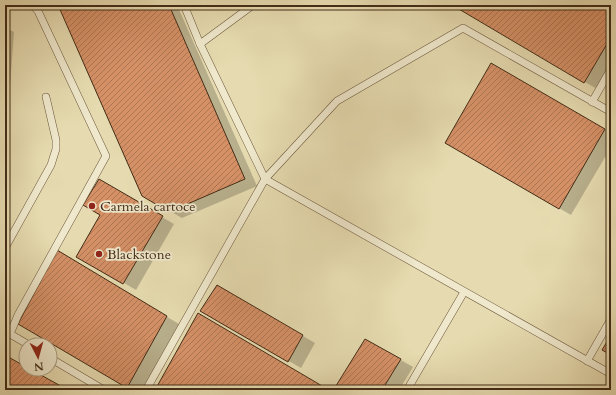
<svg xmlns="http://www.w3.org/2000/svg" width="616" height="395" font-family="Cardo,serif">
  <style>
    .shadow { fill: #0003 }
    .building { fill: url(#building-hatch); stroke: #432c17 }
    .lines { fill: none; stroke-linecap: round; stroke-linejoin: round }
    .lane-casing { stroke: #6c583d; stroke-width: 8 }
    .lane { stroke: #efe8cc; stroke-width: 7 }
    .poi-dot { fill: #8f2418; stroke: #efe8cc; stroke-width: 1.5 }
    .labels { text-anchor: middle; stroke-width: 3.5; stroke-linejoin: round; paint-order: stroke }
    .poi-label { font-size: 14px; fill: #432c17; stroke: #efe8cc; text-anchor: start }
  </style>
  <defs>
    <pattern id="building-hatch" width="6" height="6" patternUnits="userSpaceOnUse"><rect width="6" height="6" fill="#d59066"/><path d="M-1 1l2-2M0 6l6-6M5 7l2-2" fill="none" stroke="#ae7653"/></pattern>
  </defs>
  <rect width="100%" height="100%" fill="#e6dbb0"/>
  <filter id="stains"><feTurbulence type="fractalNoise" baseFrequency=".005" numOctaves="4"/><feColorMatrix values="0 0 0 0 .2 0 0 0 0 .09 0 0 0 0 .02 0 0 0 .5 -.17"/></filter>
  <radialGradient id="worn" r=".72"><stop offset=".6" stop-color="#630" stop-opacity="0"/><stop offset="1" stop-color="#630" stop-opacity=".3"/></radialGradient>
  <g class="shadow">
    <path d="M59,5H177L257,186L182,218L142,195Z"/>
    <path d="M453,5H611V65L597,89Z"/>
    <path d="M5,27L14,32L9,99L5,103Z"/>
    <path d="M492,65L611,133V147L571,215L446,143Z"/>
    <path d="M99,181L174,224L136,290L78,256L101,214Z"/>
    <path d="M70,259L179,324L142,390H132L20,324Z"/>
    <path d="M218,286L315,343L301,368L202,311Z"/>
    <path d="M366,340L413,367L399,390L335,389Z"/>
  </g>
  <g class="building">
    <path d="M58,5H169L245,179L169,212L142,196Z"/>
    <path d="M452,5H611V37L584,83Z"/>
    <path d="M491,63L605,129L559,209L445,143Z"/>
    <path d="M99,179L163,216L123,284L76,257L100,215L83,205Z"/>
    <path d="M57,250L167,316L127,388L18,324Z"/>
    <path d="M217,285L303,335L288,362L200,311Z"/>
    <path d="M198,313L329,390H155Z"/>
    <path d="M611,335V355L602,350Z"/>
    <path d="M365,339L401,359L382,390L334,389Z"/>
    <path d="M5,355L26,367V369H30L68,390H5Z"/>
  </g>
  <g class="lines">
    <defs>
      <g id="lane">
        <path d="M184,5L200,44L265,179L611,374"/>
        <path d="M200,44L253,5"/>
        <path d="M592,102L611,69"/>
        <path d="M5,248L51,165L56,149V140L46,97"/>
        <path d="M29,345L10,334L18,315L106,156L38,11L32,5"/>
        <path d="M50,358L104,390"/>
        <path d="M587,361L611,319"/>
        <path d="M146,390L265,179L337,101L463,28L611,112"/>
        <path d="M407,390L464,292"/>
      </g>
    </defs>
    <use href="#lane" class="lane-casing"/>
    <use href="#lane" class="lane"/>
  </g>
  <g class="poi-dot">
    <circle cx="92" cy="206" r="4"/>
    <circle cx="99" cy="254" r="4"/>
  </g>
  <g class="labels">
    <g class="poi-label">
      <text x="100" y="211">Carmela cartoce</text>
      <text x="107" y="259">Blackstone</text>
    </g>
  </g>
  <rect width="616" height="395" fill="none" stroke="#e6dbb0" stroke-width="20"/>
  <rect x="6" y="6" width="604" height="383" fill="none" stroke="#432c17" stroke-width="2"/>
  <rect x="10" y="10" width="596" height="375" fill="none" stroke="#432c17"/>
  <g transform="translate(38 357) rotate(174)"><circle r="19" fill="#efe8cc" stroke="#aa9d84"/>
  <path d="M0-3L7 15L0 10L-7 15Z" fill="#8f2418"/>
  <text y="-6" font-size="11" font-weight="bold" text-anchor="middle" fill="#432c17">N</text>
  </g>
  <rect width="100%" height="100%" filter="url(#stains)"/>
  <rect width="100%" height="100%" fill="url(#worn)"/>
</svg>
